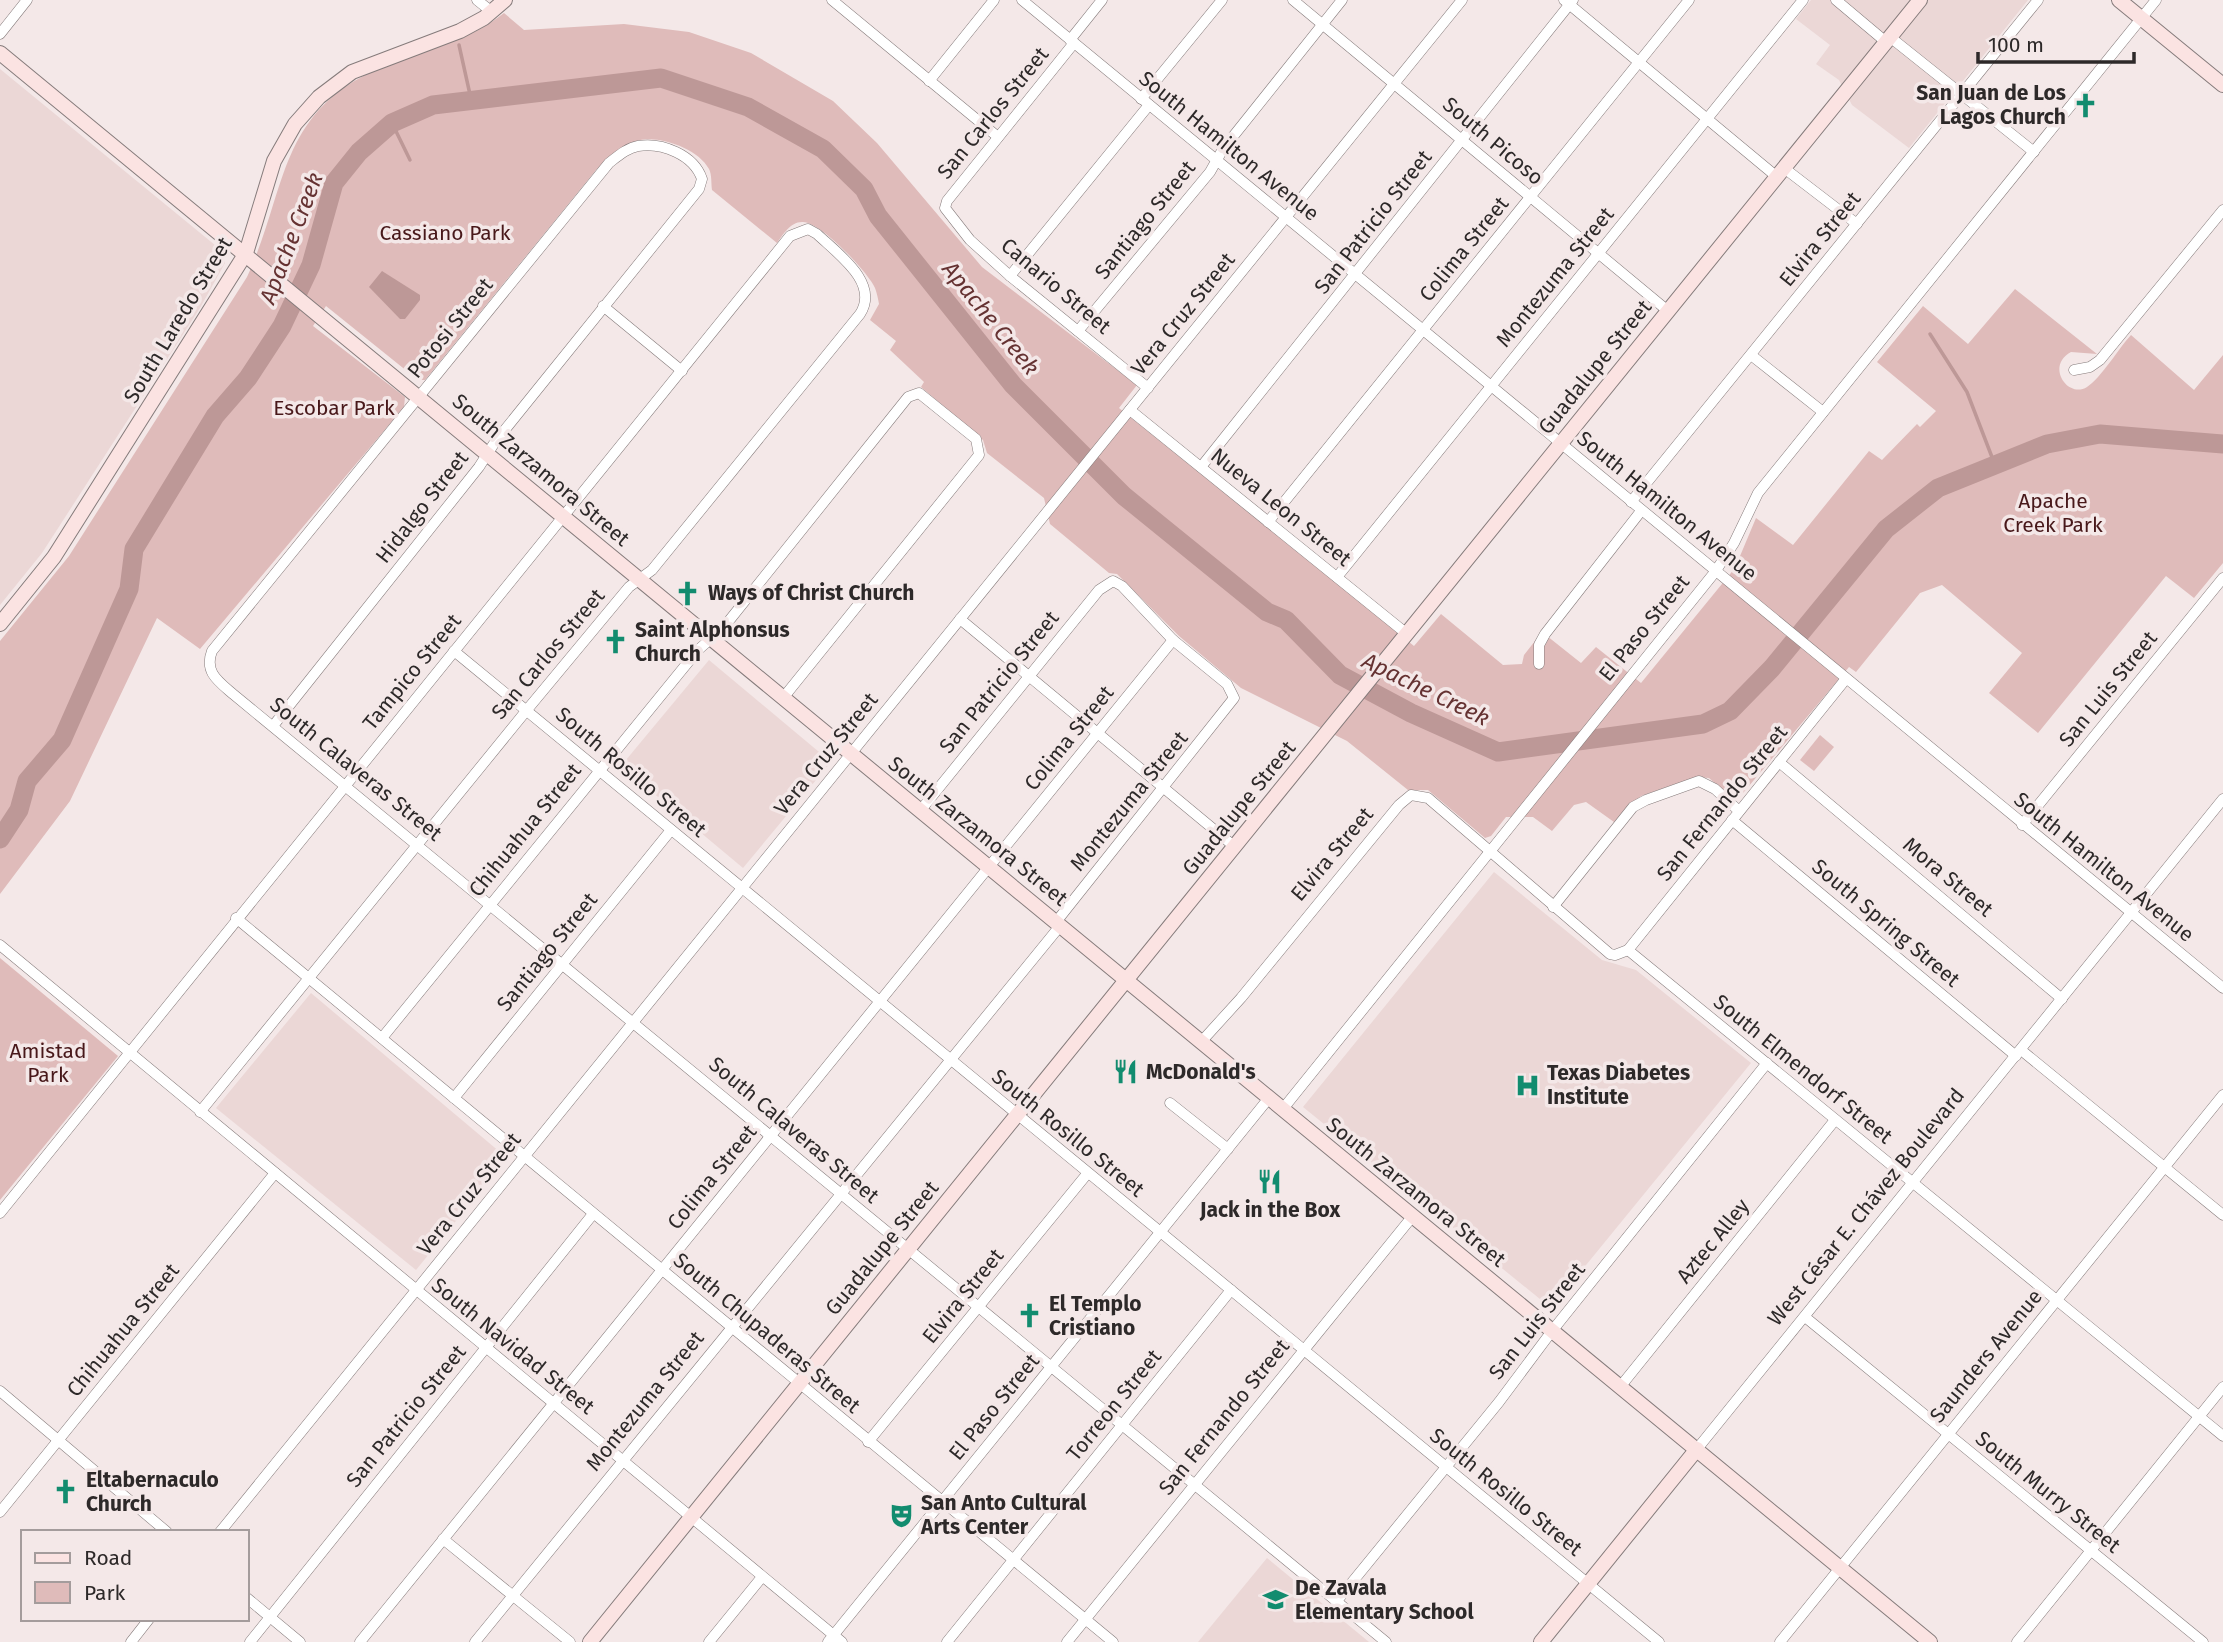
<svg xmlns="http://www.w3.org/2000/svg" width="2223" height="1642" font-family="'Fira Sans',sans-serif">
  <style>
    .built { fill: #ebd7d6 }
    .green { fill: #dfbbba }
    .water { fill: #bd9897 }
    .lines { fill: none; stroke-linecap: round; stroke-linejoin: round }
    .stream { stroke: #bd9897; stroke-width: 3.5 }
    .river { stroke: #bd9897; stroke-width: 19 }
    .street-casing { stroke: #857b7b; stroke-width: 11 }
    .secondary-casing { stroke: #857b7b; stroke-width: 16 }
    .street { stroke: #fff; stroke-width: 10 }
    .secondary { stroke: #fbe3e2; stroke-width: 14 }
    .labels { text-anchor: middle; stroke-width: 7; stroke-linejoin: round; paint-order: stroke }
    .poi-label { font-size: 21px; font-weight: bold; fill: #2d2929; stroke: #f4e8e8; text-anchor: start }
    .street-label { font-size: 21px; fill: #2d2929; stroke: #f4e8e8 }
    .park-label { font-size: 21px; fill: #48181a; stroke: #f4e8e8 }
    .water-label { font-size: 23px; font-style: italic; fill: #653232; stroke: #f4e8e8 }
  </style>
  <rect width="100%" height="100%" fill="#f4e8e8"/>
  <g class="built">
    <path d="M1811,0H2028L1909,148L1852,105L1839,80L1816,64L1830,45L1796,19Z"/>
    <path d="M0,69L221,250L225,263L200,308L42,553L0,605Z"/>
    <path d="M709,660L831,762L743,868L621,766Z"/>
    <path d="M1494,872L1602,960L1636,970L1751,1063L1551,1308L1303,1107Z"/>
    <path d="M311,993L507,1158L416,1270L216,1108Z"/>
    <path d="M1267,1558L1369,1642H1198Z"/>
  </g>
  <g class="green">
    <path d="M504,13L524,30L624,24L689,32L751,53L833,101L877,143L982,267L1137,385L1119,408L1414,646L1441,614L1503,665L1522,664L1524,655L1542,632L1581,663L1596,647L1641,683L1735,568L1756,518L1793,545L1869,451L1882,460L1917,424L1920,427L1936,411L1877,362L1923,306L1968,344L2015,289L2097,354L2071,352C2045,366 2068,399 2087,387C2101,378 2119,348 2131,335L2194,390L2223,355V563L2194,598L2166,576L2038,733L1989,693L2022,653L1942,585L1920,593L1856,672L1849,667L1738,799H1733L1709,778L1696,777L1641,796L1614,822L1586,802L1574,805L1552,831L1533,817H1506L1491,836L1485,838L1428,790H1408L1347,741L1241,688L1179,636L1117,574L1109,573L1050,524L1044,498L987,453L983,440L921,387L924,382L890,350L896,341L870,320L879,304C878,299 877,293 875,288C868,272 819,220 802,222C790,222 783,235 777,243L712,190C711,183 712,175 709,169C698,148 657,134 636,141C620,147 609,159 596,170L425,380H418L326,306L313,326L405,397L404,407L200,649L157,618L70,801L0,894V641L69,556L247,277C287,192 277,113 378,69C419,50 467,43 504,13Z"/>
    <path d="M1820,735L1834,747L1814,771L1800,760Z"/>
    <path d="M0,958L118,1056L0,1200Z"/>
  </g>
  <path class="water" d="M382,271L420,295V300L405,319H400L369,287Z"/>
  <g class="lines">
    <g class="stream">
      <path d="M459,45L471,99"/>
      <path d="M392,123L410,160"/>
      <path d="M1930,334L1967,392L1995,465"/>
    </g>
    <path class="river" d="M0,839L19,810L27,781L62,740L129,589L134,549L215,416L248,378L282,326L311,265L334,183L359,152L392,123L433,105L661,78L748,107L823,149L864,189L878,216L1013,385L1124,496L1267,612L1286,620L1340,675L1411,713L1498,752L1703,724L1730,711L1772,668L1886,529L1938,488L2047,444L2100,434L2223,444"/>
    <defs>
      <g id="street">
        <path d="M477,0L492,12"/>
        <path d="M832,0L998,137"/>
        <path d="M1022,0L2223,988"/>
        <path d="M1293,0L1668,311"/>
        <path d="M1564,0L1777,177"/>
        <path d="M1836,0L1886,42"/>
        <path d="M0,34L27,0"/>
        <path d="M1890,37L2034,152"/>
        <path d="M1070,40L1102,0"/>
        <path d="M1074,43L947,201L945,208L970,240L1010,276L1148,388"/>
        <path d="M929,81L994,0"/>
        <path d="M1141,99L1222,0"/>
        <path d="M1784,168L1857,224"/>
        <path d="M1010,276L1149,105"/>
        <path d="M603,306L682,371"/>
        <path d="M1078,331L1210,172L1223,149L1342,0"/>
        <path d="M1751,355L1823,412"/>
        <path d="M2074,370L2090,367L2100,360L2223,210"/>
        <path d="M1130,410L1407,634"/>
        <path d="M1201,467L1573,0"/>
        <path d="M1631,502L2038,0"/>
        <path d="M1268,522L1689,0"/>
        <path d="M1337,577L1803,0"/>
        <path d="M960,619L1235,847"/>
        <path d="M454,651L1659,1642"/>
        <path d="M1539,664V645L1545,634L1641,511"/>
        <path d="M273,726L479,467L495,442L699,189L702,179C694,155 662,142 638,146C627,148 618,156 609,163L212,651C204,672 218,681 233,694L1386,1642"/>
        <path d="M1779,762L2062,999"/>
        <path d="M920,811L1099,590L1113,581L1122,586L1173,640L1227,684L1234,698L1056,922"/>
        <path d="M1732,820L2016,1056"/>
        <path d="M2022,825L2223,578"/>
        <path d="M1553,907L1633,807L1646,800L1699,781L1715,789L1739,811"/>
        <path d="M236,918L1113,1642"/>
        <path d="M0,945L842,1642"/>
        <path d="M1628,950L2223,1436"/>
        <path d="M382,1038L698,650L724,627L908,397L919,393L976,439L979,455L783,698"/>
        <path d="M1201,1042L1241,998L1399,805L1411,795L1428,798L1610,954L1615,955L1628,950L1845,680"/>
        <path d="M2021,1050L2223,1215"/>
        <path d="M454,1098L671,830"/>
        <path d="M1170,1103L1228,1149"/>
        <path d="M1282,1110L1715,572L1734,543L1758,493L2156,0"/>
        <path d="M0,1213L790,236L808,229L817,234C838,254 880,283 860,314L652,570L629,587L526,711L200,1112"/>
        <path d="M1805,1317L2203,1642"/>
        <path d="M1620,1387L1835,1120"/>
        <path d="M0,1391L167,1532"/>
        <path d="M868,1442L1087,1174"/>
        <path d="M1697,1449L2223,799"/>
        <path d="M0,1512L275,1173"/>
        <path d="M220,1532L1462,0"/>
        <path d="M443,1539L570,1642"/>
        <path d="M247,1598L300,1642"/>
        <path d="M1336,1602L1499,1402L1552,1331L1767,1063"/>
        <path d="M131,1642L149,1619"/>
        <path d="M250,1642L593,1214"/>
        <path d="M360,1642L1173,640"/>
        <path d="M475,1642L1060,926"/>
        <path d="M709,1642L762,1577"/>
        <path d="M828,1642L1269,1098"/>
        <path d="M947,1642L1231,1290"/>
        <path d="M1067,1642L1412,1217"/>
        <path d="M1780,1642L2223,1095"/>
        <path d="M2017,1642L2223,1387"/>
      </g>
      <g id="secondary">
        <path d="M2119,0L2223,85"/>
        <path d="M0,53L1930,1642"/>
        <path d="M0,624L54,557L246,253L274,161L295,124L319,97L352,72L460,31L484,18L505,0"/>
        <path d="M590,1642L1920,0"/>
        <path d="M1541,1642L1697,1449"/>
      </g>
    </defs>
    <use href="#street" class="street-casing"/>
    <use href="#secondary" class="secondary-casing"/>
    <use href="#street" class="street"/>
    <use href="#secondary" class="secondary"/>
  </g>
  <defs>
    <symbol id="church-bare" viewBox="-9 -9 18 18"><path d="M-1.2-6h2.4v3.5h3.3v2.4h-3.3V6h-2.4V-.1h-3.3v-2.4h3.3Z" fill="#128c6f" stroke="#f4e8e8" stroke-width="2.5" paint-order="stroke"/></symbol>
    <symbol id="restaurant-bare" viewBox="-9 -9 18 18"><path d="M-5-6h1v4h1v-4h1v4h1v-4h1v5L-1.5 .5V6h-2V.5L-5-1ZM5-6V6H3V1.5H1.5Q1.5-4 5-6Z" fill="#128c6f" stroke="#f4e8e8" stroke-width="2.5" paint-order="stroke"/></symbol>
    <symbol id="hospital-bare" viewBox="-9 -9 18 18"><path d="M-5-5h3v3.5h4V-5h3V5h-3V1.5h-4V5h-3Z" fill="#128c6f" stroke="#f4e8e8" stroke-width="2.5" paint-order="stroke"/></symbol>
    <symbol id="theatre-bare" viewBox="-9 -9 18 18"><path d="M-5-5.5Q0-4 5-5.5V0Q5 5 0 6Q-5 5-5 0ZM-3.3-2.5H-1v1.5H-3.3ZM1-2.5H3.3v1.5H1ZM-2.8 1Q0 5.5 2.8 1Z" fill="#128c6f" stroke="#f4e8e8" stroke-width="2.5" paint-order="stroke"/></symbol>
    <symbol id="school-bare" viewBox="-9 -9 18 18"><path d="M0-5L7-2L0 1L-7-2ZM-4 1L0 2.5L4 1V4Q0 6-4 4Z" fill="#128c6f" stroke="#f4e8e8" stroke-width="2.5" paint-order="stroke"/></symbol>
  </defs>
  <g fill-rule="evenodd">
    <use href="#church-bare" x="2068" y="88" width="35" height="35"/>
    <use href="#church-bare" x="670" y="576" width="35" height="35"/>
    <use href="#church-bare" x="598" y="624" width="35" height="35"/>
    <use href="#restaurant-bare" x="1108" y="1054" width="35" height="35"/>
    <use href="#hospital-bare" x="1510" y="1068" width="35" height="35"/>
    <use href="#restaurant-bare" x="1252" y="1164" width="35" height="35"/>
    <use href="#church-bare" x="1012" y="1298" width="35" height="35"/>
    <use href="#church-bare" x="48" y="1474" width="35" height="35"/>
    <use href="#theatre-bare" x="884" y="1498" width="35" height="35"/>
    <use href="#school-bare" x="1258" y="1582" width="35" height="35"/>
  </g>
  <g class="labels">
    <g class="poi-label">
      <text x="2066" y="100" text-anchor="end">San Juan de Los<tspan x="2066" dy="24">Lagos Church</tspan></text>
      <text x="708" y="600">Ways of Christ Church</text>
      <text x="635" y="637">Saint Alphonsus<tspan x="635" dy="24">Church</tspan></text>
      <text x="1146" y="1079">McDonald's</text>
      <text x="1547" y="1080">Texas Diabetes<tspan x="1547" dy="24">Institute</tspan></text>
      <text x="1270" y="1217" text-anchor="middle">Jack in the Box</text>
      <text x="1049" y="1311">El Templo<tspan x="1049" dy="24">Cristiano</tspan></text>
      <text x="86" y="1487">Eltabernaculo<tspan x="86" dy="24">Church</tspan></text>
      <text x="921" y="1510">San Anto Cultural<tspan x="921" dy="24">Arts Center</tspan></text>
      <text x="1295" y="1595">De Zavala<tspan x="1295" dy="24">Elementary School</tspan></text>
    </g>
    <g class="street-label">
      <text transform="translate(993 113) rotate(-51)" y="7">San Carlos Street</text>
      <text transform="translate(1493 141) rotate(40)" y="7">South Picoso</text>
      <text transform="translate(1229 146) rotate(39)" y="7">South Hamilton Avenue</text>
      <text transform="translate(1145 220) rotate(-51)" y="7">Santiago Street</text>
      <text transform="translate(1373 222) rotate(-52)" y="7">San Patricio Street</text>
      <text transform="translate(1820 239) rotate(-51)" y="7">Elvira Street</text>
      <text transform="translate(1464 249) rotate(-51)" y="7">Colima Street</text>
      <text transform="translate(1555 277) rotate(-51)" y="7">Montezuma Street</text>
      <text transform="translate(1056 286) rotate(40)" y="7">Canario Street</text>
      <text transform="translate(1183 314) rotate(-51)" y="7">Vera Cruz Street</text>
      <text transform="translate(178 320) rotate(-59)" y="7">South Laredo Street</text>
      <text transform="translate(450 328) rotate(-51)" y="7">Potosi Street</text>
      <text transform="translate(1595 367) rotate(-51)" y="7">Guadalupe Street</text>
      <text transform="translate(541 470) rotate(40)" y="7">South Zarzamora Street</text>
      <text transform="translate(1667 506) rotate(39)" y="7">South Hamilton Avenue</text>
      <text transform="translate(422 507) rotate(-52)" y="7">Hidalgo Street</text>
      <text transform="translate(1281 507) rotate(39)" y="7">Nueva Leon Street</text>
      <text transform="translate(1644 628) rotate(-51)" y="7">El Paso Street</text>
      <text transform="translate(548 654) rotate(-50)" y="7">San Carlos Street</text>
      <text transform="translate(412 672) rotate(-51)" y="7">Tampico Street</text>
      <text transform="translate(999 682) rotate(-51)" y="7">San Patricio Street</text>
      <text transform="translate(2108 689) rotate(-51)" y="7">San Luis Street</text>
      <text transform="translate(1069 738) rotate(-51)" y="7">Colima Street</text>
      <text transform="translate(826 754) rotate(-51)" y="7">Vera Cruz Street</text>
      <text transform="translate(356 769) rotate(39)" y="7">South Calaveras Street</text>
      <text transform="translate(631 772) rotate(40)" y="7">South Rosillo Street</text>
      <text transform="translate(1129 801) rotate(-51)" y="7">Montezuma Street</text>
      <text transform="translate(1722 803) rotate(-51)" y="7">San Fernando Street</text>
      <text transform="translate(1239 808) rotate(-51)" y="7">Guadalupe Street</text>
      <text transform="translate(525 830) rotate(-51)" y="7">Chihuahua Street</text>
      <text transform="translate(978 831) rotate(39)" y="7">South Zarzamora Street</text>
      <text transform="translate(1332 854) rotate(-50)" y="7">Elvira Street</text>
      <text transform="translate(2104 867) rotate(39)" y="7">South Hamilton Avenue</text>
      <text transform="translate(1948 877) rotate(40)" y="7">Mora Street</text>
      <text transform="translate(1886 923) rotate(40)" y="7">South Spring Street</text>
      <text transform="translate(547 952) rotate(-51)" y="7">Santiago Street</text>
      <text transform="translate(1803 1069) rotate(39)" y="7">South Elmendorf Street</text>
      <text transform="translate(794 1130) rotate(40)" y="7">South Calaveras Street</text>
      <text transform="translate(1068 1133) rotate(39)" y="7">South Rosillo Street</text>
      <text transform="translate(712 1177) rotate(-51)" y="7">Colima Street</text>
      <text transform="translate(1416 1192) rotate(39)" y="7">South Zarzamora Street</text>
      <text transform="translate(469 1194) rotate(-51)" y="7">Vera Cruz Street</text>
      <text transform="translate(1866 1207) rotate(-51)" y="7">West César E. Chávez Boulevard</text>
      <text transform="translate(1713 1241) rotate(-51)" y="7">Aztec Alley</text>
      <text transform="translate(882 1248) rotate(-51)" y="7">Guadalupe Street</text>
      <text transform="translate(963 1296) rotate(-51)" y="7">Elvira Street</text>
      <text transform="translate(1537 1321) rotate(-52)" y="7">San Luis Street</text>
      <text transform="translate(123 1330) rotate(-51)" y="7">Chihuahua Street</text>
      <text transform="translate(767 1333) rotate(40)" y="7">South Chupaderas Street</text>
      <text transform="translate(513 1346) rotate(39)" y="7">South Navidad Street</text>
      <text transform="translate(1986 1356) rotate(-51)" y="7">Saunders Avenue</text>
      <text transform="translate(645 1401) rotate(-51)" y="7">Montezuma Street</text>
      <text transform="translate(1114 1405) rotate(-51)" y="7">Torreon Street</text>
      <text transform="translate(994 1407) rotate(-51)" y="7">El Paso Street</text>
      <text transform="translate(406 1416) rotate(-51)" y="7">San Patricio Street</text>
      <text transform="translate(1224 1417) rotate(-51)" y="7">San Fernando Street</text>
      <text transform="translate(1506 1492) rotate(39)" y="7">South Rosillo Street</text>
      <text transform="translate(2048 1492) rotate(39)" y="7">South Murry Street</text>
    </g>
    <g class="park-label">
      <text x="445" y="240">Cassiano Park</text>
      <text x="334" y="415">Escobar Park</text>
      <text x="2053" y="508">Apache<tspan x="2053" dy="24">Creek Park</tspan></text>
      <text x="48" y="1058">Amistad<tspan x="48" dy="24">Park</tspan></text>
    </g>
    <g class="water-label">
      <text transform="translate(291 238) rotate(-69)" y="8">Apache Creek</text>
      <text transform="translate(991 318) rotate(51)" y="8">Apache Creek</text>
      <text transform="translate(1426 689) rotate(26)" y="8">Apache Creek</text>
    </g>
  </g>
  <rect x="21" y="1530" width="228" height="91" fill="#f4e8e8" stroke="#a49c9c" stroke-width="2"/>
  <rect x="35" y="1553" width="35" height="10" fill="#fbe3e2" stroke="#a49c9c" stroke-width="2"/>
  <text x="84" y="1565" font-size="21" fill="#2d2929">Road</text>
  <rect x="35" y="1582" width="35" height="21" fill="#dfbbba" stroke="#a49c9c" stroke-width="2"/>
  <text x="84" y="1600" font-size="21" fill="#2d2929">Park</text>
  <path d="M1978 52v10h156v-10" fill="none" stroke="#2d2929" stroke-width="3.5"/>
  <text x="1988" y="52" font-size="21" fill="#2d2929" stroke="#f4e8e8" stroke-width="5" paint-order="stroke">100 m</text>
</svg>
